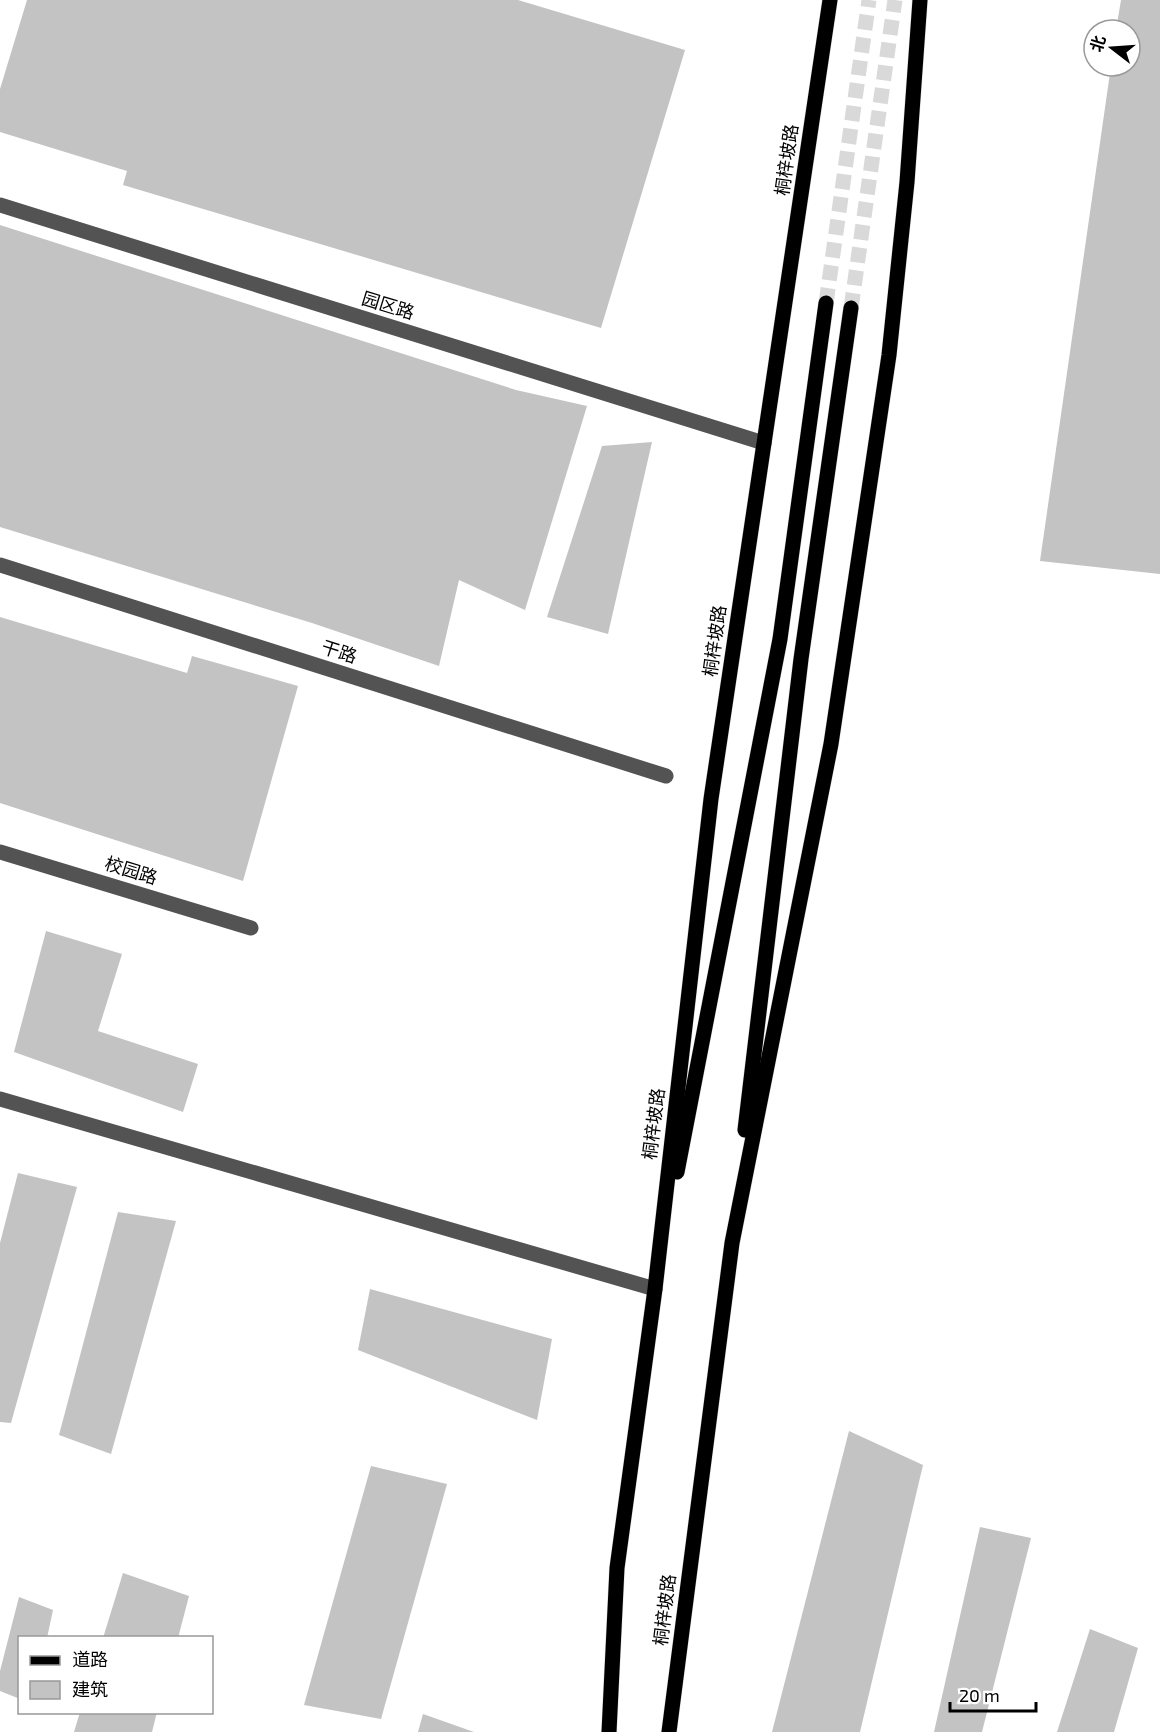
<svg xmlns="http://www.w3.org/2000/svg" width="1160" height="1732" font-family="'Exo 2','Noto Sans SC',sans-serif">
  <style>
    .building { fill: #c3c3c3 }
    .lines { fill: none; stroke-linecap: round; stroke-linejoin: round }
    .major-tunnel { stroke: #d9d9d9; stroke-width: 15; stroke-dasharray: 15 8; stroke-linecap: butt }
    .major-casing { stroke: #dbdbdb; stroke-width: 16 }
    .minor { stroke: #535353; stroke-width: 15 }
    .major { stroke: #000; stroke-width: 15 }
    .labels { text-anchor: middle; stroke-width: 4.5; stroke-linejoin: round; paint-order: stroke }
    .street-label { font-size: 18px; fill: #000; stroke: #fff }
  </style>
  <rect width="100%" height="100%" fill="#fff"/>
  <g class="building">
    <path d="M27,0H518L685,50L601,328L123,185L127,171L0,132V89Z"/>
    <path d="M1121,0H1160V574L1040,561L1111,66H1130V30H1116Z"/>
    <path d="M0,225L516,390L587,406L525,610L459,580L439,666L312,623L0,527Z"/>
    <path d="M652,442L608,634L547,617L602,446Z"/>
    <path d="M0,617L187,673L192,656L298,686L243,881L0,803Z"/>
    <path d="M46,931L122,954L98,1031L198,1064L183,1112L14,1052Z"/>
    <path d="M18,1173L77,1187L11,1423L0,1422V1243Z"/>
    <path d="M118,1212L176,1221L111,1454L59,1435Z"/>
    <path d="M370,1289L552,1339L537,1420L358,1350Z"/>
    <path d="M849,1431L923,1465L860,1732H772Z"/>
    <path d="M371,1466L447,1484L381,1719L304,1705Z"/>
    <path d="M980,1527L1031,1538L982,1732H934Z"/>
    <path d="M123,1573L189,1596L178,1638H103Z"/>
    <path d="M19,1597L53,1610L47,1638H20V1699L0,1691V1671Z"/>
    <path d="M1090,1629L1138,1648L1114,1732H1057Z"/>
    <path d="M80,1712H157L152,1732H74Z"/>
    <path d="M423,1714L474,1732H418Z"/>
  </g>
  <g class="lines">
    <g class="major-tunnel">
      <path d="M826,303L869,0"/>
      <path d="M851,308L895,0"/>
    </g>
    <defs>
      <g id="major">
        <path d="M745,1130L801,659L851,308"/>
        <path d="M677,1172L780,639L826,303"/>
        <path d="M609,1732L617,1568L655,1289L711,799L830,0"/>
        <path d="M669,1732L732,1243L831,744L889,355L907,182L920,0"/>
      </g>
    </defs>
    <use href="#major" class="major-casing"/>
    <g class="minor">
      <path d="M0,205L764,443"/>
      <path d="M0,565L666,776"/>
      <path d="M0,852L251,928"/>
      <path d="M0,1099L655,1289"/>
    </g>
    <use href="#major" class="major"/>
  </g>
  <g class="labels">
    <g class="street-label">
      <text transform="translate(787 160) rotate(-82)" y="6">桐梓坡路</text>
      <text transform="translate(388 306) rotate(17)" y="6">园区路</text>
      <text transform="translate(715 641) rotate(-82)" y="6">桐梓坡路</text>
      <text transform="translate(339 652) rotate(18)" y="6">干路</text>
      <text transform="translate(131 871) rotate(17)" y="6">校园路</text>
      <text transform="translate(654 1124) rotate(-83)" y="6">桐梓坡路</text>
      <text transform="translate(665 1610) rotate(-83)" y="6">桐梓坡路</text>
    </g>
  </g>
  <rect x="18" y="1636" width="195" height="78" fill="#ffffff" stroke="#999999" stroke-width="1.5"/>
  <rect x="30" y="1656" width="30" height="9" fill="#000000" stroke="#999999" stroke-width="1.5"/>
  <text x="72" y="1666" font-size="18" fill="#000000">道路</text>
  <rect x="30" y="1681" width="30" height="18" fill="#c3c3c3" stroke="#999999" stroke-width="1.5"/>
  <text x="72" y="1696" font-size="18" fill="#000000">建筑</text>
  <g transform="translate(1112 48) rotate(287)"><circle r="28" fill="#ffffff" stroke="#999999" stroke-width="1.5"/>
  <path d="M0-4.5L10 22L0 15L-10 22Z" fill="#000000"/>
  <text y="-9" font-size="16" font-weight="bold" text-anchor="middle" fill="#000000">北</text>
  </g>
  <path d="M950 1702v9h86v-9" fill="none" stroke="#000000" stroke-width="3"/>
  <text x="959" y="1702" font-size="18" fill="#000000" stroke="#ffffff" stroke-width="4.5" paint-order="stroke">20 m</text>
</svg>
